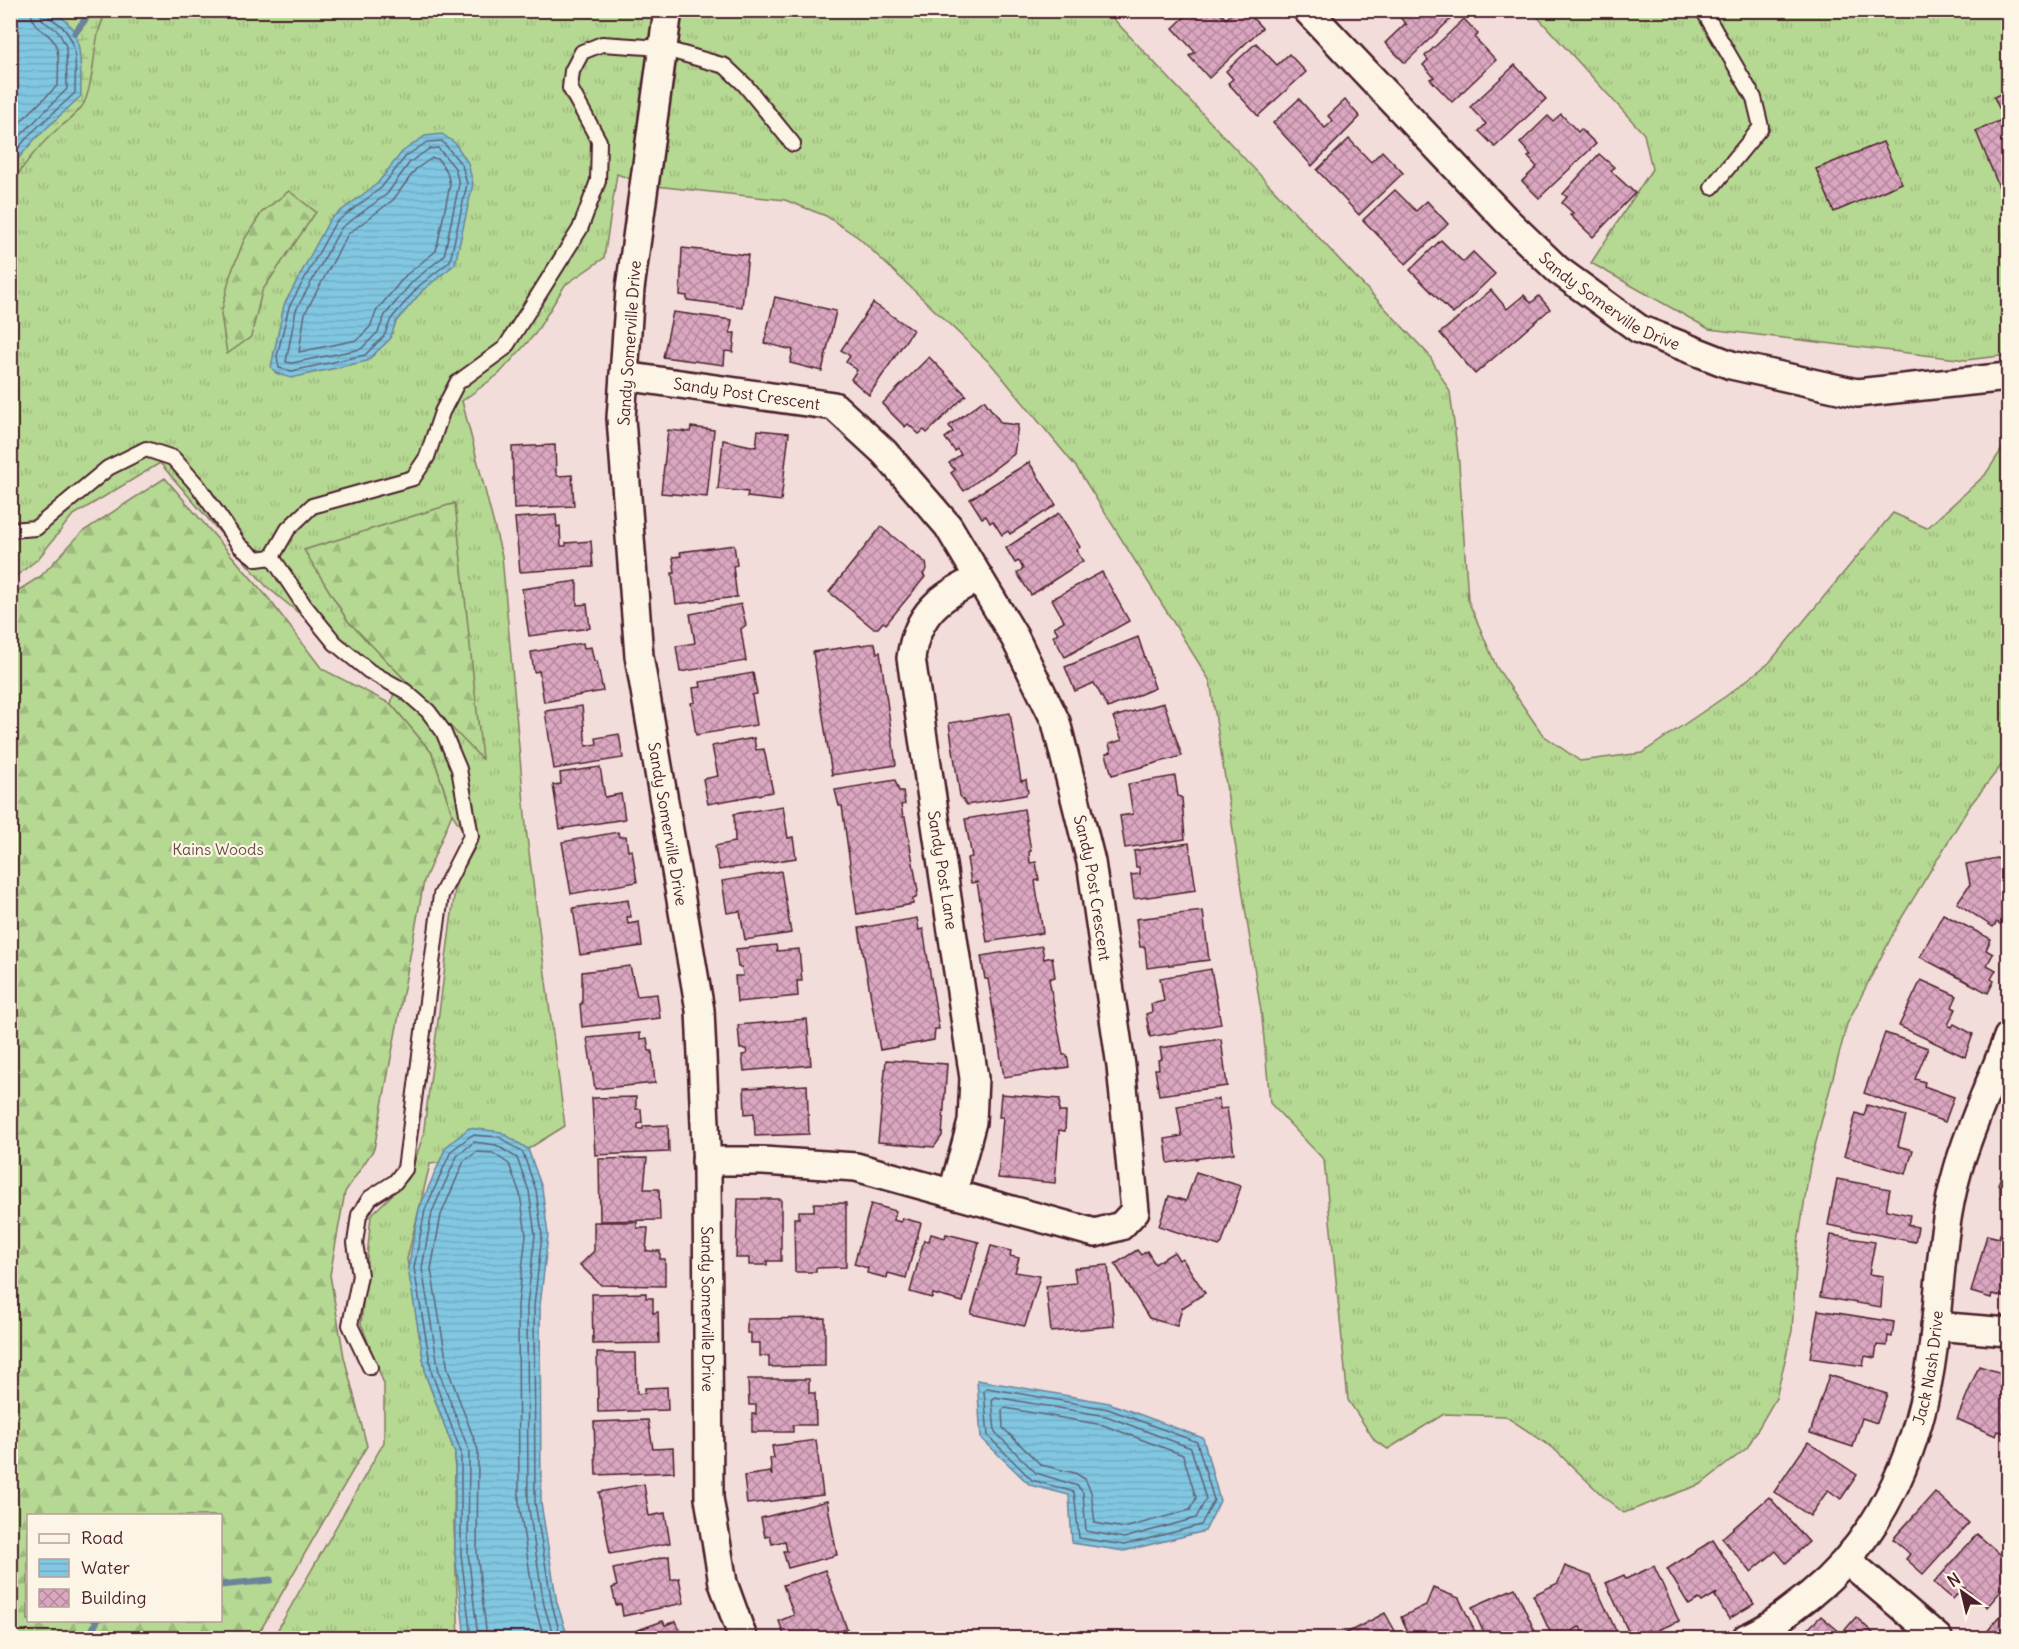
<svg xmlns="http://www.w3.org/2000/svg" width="2019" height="1649" font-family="Delius,sans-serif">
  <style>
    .grass { fill: url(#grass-tufts); stroke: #807c5e; stroke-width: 1.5 }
    .forest { fill: url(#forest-firs); stroke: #807c5e; stroke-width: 1.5; fill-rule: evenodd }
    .wetland { fill: url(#wetland-marsh); stroke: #807c5e; stroke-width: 1.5 }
    .water { fill: url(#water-rules); stroke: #6b8499; stroke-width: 1.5 }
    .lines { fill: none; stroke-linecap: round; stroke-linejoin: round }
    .shore { stroke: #606274; stroke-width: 1.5 }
    .stream { stroke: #6b8499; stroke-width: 7 }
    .building { fill: url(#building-cross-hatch); stroke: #4a1f2b; stroke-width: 1.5 }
    .service-casing { stroke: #4a1f2b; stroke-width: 18 }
    .minor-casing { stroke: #4a1f2b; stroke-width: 32 }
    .service { stroke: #fcf5e5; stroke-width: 14 }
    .minor { stroke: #fcf5e5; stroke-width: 27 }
    .labels { text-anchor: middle; stroke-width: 4.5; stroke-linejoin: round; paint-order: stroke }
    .street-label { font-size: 16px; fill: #4a1f2b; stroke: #fcf5e5 }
    .park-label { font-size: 16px; fill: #654d45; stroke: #fcf5e5 }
  </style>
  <defs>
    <pattern id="grass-tufts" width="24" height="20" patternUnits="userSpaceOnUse" patternTransform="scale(1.5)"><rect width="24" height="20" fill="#b5d892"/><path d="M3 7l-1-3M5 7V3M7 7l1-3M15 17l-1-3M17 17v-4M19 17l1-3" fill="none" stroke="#9db97e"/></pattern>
    <pattern id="forest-firs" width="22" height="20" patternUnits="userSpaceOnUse" patternTransform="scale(1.5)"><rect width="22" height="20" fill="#b5d892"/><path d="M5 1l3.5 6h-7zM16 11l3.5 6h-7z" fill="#9db97e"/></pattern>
    <pattern id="wetland-marsh" width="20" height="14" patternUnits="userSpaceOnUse" patternTransform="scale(1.5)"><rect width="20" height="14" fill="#b5d892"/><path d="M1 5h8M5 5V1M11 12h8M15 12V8" fill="none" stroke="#9db97e"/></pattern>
    <pattern id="water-rules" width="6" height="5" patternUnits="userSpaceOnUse" patternTransform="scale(1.5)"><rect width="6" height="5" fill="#81c7e2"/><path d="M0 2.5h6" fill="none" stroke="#71aac2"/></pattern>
    <pattern id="building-cross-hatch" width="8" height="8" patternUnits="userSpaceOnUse" patternTransform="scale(1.5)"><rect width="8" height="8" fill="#daa6c0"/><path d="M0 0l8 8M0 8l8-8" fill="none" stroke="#b3879c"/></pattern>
  </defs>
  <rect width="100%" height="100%" fill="#f2ddda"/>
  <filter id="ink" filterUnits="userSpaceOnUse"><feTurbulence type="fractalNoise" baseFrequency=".0167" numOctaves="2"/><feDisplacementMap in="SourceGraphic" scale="12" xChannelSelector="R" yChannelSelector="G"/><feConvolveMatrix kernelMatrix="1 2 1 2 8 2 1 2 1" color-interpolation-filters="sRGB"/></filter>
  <g filter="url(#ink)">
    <g class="grass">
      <path d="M11,11H1106L1429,355L1450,392L1459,463L1468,600L1497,668L1543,735L1580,761L1642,753L1726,696L1769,663L1893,513L1927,528L1985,475L2008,440V757L1971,804L1899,922L1847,1024L1810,1165L1797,1250L1792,1331L1776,1398L1747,1448L1701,1484L1624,1513L1606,1499L1552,1447L1505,1416L1444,1414L1388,1449L1375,1441L1348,1400L1324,1160L1270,1103L1262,1018L1210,681L1077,468L992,365L859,238L826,216L785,200L646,185L617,174L604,258L565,285L535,334L499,374L462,401L502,556L527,837L565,1126L528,1149L430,1164L407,1259L426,1376L455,1453L454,1528L459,1638H273L384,1442V1384L361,1324L371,1215L409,1178L423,1136L456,882L475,848L452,814L432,753L391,704L394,692L266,586L160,463L72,516L38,559L11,580Z"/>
      <path d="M1532,11H2008V355L1966,360L1709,329L1591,263L1652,169L1644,134Z"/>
    </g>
    <g class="forest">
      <path d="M289,191L316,212L262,291L251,337L227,354L221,314L230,276L244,240L262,212Z"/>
      <path d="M165,478L269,599L322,669L391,704L432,753L452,814L424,881L374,1149L345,1192L330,1275L344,1357L367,1446L256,1638H11V595L41,576L82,532ZM28,1516H220V1620H28Z"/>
      <path d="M455,503L482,759L347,620L304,550Z"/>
    </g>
    <path class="wetland" d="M11,11H107C91,38 97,72 85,101C80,113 62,125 52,134C36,149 23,166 11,184Z"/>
    <g class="water">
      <path d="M18,10C27,10 41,8 50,11C86,24 80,64 81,96L35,139L11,167L10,12Z"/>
      <path d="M442,134L455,143L468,163L473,184L455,264L423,290L396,322L390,339L367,361L291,378L276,373L271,367L284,305L330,219L377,184L402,152L425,136Z"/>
      <path d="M469,1128L501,1132L528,1149L542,1188L548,1235L540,1306L541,1503L557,1603L568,1638H465L455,1554V1453L426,1376L408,1268L419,1209L446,1147Z"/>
      <path d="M977,1380L1109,1403L1203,1438L1220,1501L1205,1531L1124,1551L1072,1543L1069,1495L1030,1485L981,1438Z"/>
    </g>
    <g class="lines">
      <g class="shore">
        <path d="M10,132L58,85C58,71 61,50 52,39C43,28 32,29 31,10"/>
        <path d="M442,141L462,165L467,184L450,261L419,286L391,319L384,336L365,355L292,371L279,368L277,356L289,307L335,223L381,188L406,156L427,142Z"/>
        <path d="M10,146L67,89L66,46L58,31L43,21L40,10"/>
        <path d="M429,149L438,148L455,168L459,184L444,256L413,281L385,315L378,332L361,349L292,363L286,362L296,310L341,228L387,194L410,162Z"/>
        <path d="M10,158L30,134L75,93C75,61 81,35 50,18L47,10"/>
        <path d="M432,158L438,159L447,172L450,185L436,251L406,275L377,310L370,327L357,340L299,352L305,313L348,234L393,200L416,169Z"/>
        <path d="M987,1388L1108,1409L1197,1442L1214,1500L1201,1525L1124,1545L1079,1538L1074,1492L1032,1480L988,1436L984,1391Z"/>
        <path d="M995,1397L1106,1416L1191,1448L1206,1499L1196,1518L1124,1538L1086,1531L1083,1493L1078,1486L1036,1473L995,1432L992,1400Z"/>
        <path d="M1005,1408L1103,1425L1183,1455L1196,1498L1190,1510L1124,1528L1095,1523L1091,1492L1085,1479L1075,1473L1041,1465L1003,1428L1002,1410Z"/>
        <path d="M471,1638L461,1554V1452L432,1374L414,1268L425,1210L451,1151L472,1135L499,1137L523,1153L536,1190L542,1235L534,1306L535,1503L552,1604L561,1638"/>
        <path d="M478,1638L468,1553L469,1451L439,1372L422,1268L432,1212L457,1156L474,1142L496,1145L517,1158L529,1191L535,1235L527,1306L528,1503L544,1605L554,1638"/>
        <path d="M487,1638L477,1553L478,1450L448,1370L431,1269L441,1215L464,1161L477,1152L493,1153L509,1164L520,1194L526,1235L518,1305L519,1503L535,1606L544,1638"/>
      </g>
      <g class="stream">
        <path d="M75,33L92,10"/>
        <path d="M220,1585L270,1580"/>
        <path d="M89,1638L97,1620"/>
      </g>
    </g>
    <g class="building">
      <path d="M1167,10H1179L1172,16Z"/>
      <path d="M1192,10H1218L1226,19L1235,10H1245L1262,28L1209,78L1189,56L1195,52L1173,28Z"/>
      <path d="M1394,11L1459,10V11L1405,63L1385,43L1405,24L1407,25Z"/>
      <path d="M1464,19L1478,34L1475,38L1496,60L1452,102L1430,79L1434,77L1423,65L1428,60L1425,56Z"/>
      <path d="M1256,43L1277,65L1289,54L1306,72L1258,116L1228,83L1233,79L1226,71Z"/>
      <path d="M1515,65L1546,99L1495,147L1479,131L1486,124L1470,107Z"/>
      <path d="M2008,90V209L1976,131L2004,119L1994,97Z"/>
      <path d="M1299,99L1325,128L1333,121L1328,116L1345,100L1360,117L1312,166L1273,123Z"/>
      <path d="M1561,114L1578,132L1581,129L1596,144L1539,198L1522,181L1537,167L1528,157L1531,155L1520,143L1548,116L1553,121Z"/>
      <path d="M1349,139L1371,162L1382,151L1403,173L1359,215L1317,170Z"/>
      <path d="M1883,142L1902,183L1834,212L1816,169Z"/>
      <path d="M1599,154L1614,167L1611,171L1635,193L1593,237L1570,215L1573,213L1562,203L1567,197L1563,194Z"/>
      <path d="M1395,190L1416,211L1427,201L1448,224L1406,264L1363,220Z"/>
      <path d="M1441,240L1463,262L1473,252L1495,274L1453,314L1410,270Z"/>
      <path d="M682,248L748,255L742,307L687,300V296L680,295Z"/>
      <path d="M1491,290L1507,309L1524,295L1531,303L1539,296L1550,309L1475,374L1440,333Z"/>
      <path d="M775,297L836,311L822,371L790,363L793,350L764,343Z"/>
      <path d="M873,303L913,330L869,395L851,379L857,370L846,362L850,356L841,350Z"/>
      <path d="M673,312L732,320L730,333H735L733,352L725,351L724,365L663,357Z"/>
      <path d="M929,357L966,395L927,433L924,430L919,434L908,424L905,427L882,404Z"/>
      <path d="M984,400L1001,423L1018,425L1014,454L964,491L951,473L955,470L949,463L961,454L957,449L955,451L945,438L953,432L949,426Z"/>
      <path d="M691,427L714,430L707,497L661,493L668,430L690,432Z"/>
      <path d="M758,430L789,433L781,501L747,497L748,492L718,489L723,440L756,447Z"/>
      <path d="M555,445L556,474L558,476L572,475L574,506L514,509L512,447Z"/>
      <path d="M1029,462L1056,505L1010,534L1008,531L1002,535L993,521L990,523L986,516L982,518L970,499Z"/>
      <path d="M1059,513L1080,547L1076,550L1083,561L1031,595L1017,573L1023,569L1019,561L1015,563L1006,548Z"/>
      <path d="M556,515L557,527L560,526L561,546H566V543L591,541L593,567L520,572L515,518Z"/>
      <path d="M881,527L926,563L927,569L923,574L925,577L886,624L883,622L878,628H873L829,592Z"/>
      <path d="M734,545L737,565L733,566L737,597L676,604L672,573H675L673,557L681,556L680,552Z"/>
      <path d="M1102,572L1129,621L1065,657L1053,636L1058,633L1054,627L1064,621L1052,599Z"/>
      <path d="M577,581V605L587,604L590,628L529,636L522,589Z"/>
      <path d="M741,604L746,625L741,629L746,661L680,672L676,646L695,643L690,614Z"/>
      <path d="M1138,637L1155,688L1108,708L1094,683L1075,691L1065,667Z"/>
      <path d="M583,643L584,648L591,647L594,661H597L603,691L544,702L539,671L534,672L531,652Z"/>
      <path d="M875,643L877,653L880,652L896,765L832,775L813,652Z"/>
      <path d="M753,673L757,694L752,695L757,725L696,735L691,703L695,702L693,688L701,687L700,682Z"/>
      <path d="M1164,703L1182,756L1112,775L1106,754L1111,752L1109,744L1122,740L1113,717Z"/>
      <path d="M582,706L586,746L597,744L596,738L619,734L623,758L554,769L545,711Z"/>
      <path d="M1010,713L1021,781L1026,780L1028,792L1025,795L967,805L960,796L949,723Z"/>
      <path d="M754,738L756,750L764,749L773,792L708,804L703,779L718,776L712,746Z"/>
      <path d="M600,767L605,797L621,794L625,819L560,829L553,785L561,784L560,773Z"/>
      <path d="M1175,776L1178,796L1182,798L1185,839L1125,848L1120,816L1133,814L1128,784Z"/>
      <path d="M895,780L899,791H903L905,804L901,805L903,817H905L918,891L916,898L913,899V904L857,914L842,806H839L835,790Z"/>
      <path d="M783,806L788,838L793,837L796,858L719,870L715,846L735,842L734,814Z"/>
      <path d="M1024,809L1031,851L1029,852L1030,863L1036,862L1039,880L1035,881L1043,933L987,942L977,882L971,883L967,858L972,857L965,819Z"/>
      <path d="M2008,831V850L1999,843Z"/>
      <path d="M618,832L619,837L626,836L628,851L632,850L637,882L571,894L562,842Z"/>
      <path d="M1189,843L1196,890L1134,899L1131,875L1140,874L1139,867H1136L1134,851Z"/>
      <path d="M1997,858L2008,866V922L2005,927L1997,922L1993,927L1957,903L1970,884L1966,864Z"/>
      <path d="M781,871L791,933L745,940L740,911L727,913L722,881Z"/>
      <path d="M628,900L631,917H627L628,924L639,922L642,946L580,955L573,908Z"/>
      <path d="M1203,911L1209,960L1147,968L1145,947H1140L1136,919Z"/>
      <path d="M1943,914L1991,939L1986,950L1993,954L1987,965L1996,970L1991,979L1994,981L1988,993L1920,957Z"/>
      <path d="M917,918L919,930L923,929L939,1029H935L934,1040L880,1050L859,928Z"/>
      <path d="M776,945L777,951L799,949L802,981H797L798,996L737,1002L735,976H743L742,967H738L736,949Z"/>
      <path d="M1042,946L1044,959L1052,957L1055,977L1049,979L1063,1055H1067L1069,1067L1004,1077L988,979H985L981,956Z"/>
      <path d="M630,966L637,996L657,994L660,1018L582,1027L580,1004H582V972Z"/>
      <path d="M1211,969L1221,1024L1150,1037L1146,1014L1152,1012L1151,1004L1164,1001L1160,978Z"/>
      <path d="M1921,980L1957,996L1952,1007L1956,1009L1948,1025L1952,1027L1954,1024L1973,1034L1965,1057L1899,1026Z"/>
      <path d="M807,1019L811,1065L744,1071L742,1055L747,1054L746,1049H740L738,1025Z"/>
      <path d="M640,1033V1039L647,1038L649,1051H652L655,1083L595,1089L587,1038Z"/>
      <path d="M1885,1033L1928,1048L1915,1079L1925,1082L1924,1086L1954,1097L1945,1122L1864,1093Z"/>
      <path d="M1221,1039L1227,1086L1159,1095L1155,1069H1159L1158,1060L1162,1059L1160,1048Z"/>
      <path d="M886,1060L947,1064L942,1136L934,1147L878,1142Z"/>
      <path d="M807,1085L809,1134L755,1136L754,1113L745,1114L744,1088Z"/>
      <path d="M1001,1094L1060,1099L1059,1112H1066L1065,1131L1059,1130L1055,1183L998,1178L1003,1117H999Z"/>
      <path d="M636,1097V1109H641L642,1123L638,1124V1129H643V1126L668,1125L669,1152L595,1155L592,1098Z"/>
      <path d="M1219,1099L1220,1109L1227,1108L1234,1153L1168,1163L1165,1139L1182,1136L1177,1106Z"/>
      <path d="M1867,1105L1906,1116L1898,1146L1913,1150L1906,1174L1844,1156L1856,1113L1864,1116Z"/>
      <path d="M647,1158L644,1189H659L660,1220L600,1221L599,1159Z"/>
      <path d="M2008,1159V1199L2000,1196V1186L1998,1184Z"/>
      <path d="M1196,1172L1241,1186L1222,1243L1219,1246L1159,1226L1169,1196L1186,1201Z"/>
      <path d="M1837,1179L1890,1189L1886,1210L1910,1215L1908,1225L1918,1227L1915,1242L1828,1225Z"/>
      <path d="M738,1199H781V1261H767V1265H749V1258H736Z"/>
      <path d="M814,1203H846V1267L816,1268V1272H795L794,1218H799V1211H814Z"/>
      <path d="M871,1204L896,1211L893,1220L901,1222L902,1218L921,1223L906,1278L888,1273L887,1278L867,1273L868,1268L854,1264Z"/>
      <path d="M594,1222H637V1228H648L646,1251H660V1259H665V1286L601,1285L580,1265L594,1251Z"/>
      <path d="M931,1234L945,1238L946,1234L979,1242L963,1302L933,1294L932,1298L910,1292L924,1240L929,1241Z"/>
      <path d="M2000,1234L2008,1236V1298L1992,1294L1991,1298L1971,1292L1987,1235L1999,1238Z"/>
      <path d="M1831,1235L1875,1242L1869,1274L1883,1276L1881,1307L1820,1297Z"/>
      <path d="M991,1246L1011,1251L1010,1256L1019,1258L1015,1272L1040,1276L1025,1326L971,1314Z"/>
      <path d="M1137,1250L1141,1255L1147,1251L1155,1264L1174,1252L1179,1260L1182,1258L1205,1293L1182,1308L1177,1326L1149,1318L1115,1264Z"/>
      <path d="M1108,1265L1114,1326L1051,1332L1046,1286L1076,1283L1074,1268Z"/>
      <path d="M646,1293V1298H653V1313L658,1312L659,1343L593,1344L592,1294Z"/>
      <path d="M1818,1310L1894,1322L1892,1337L1888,1336L1887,1346L1877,1345L1875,1358L1865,1356L1863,1366L1810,1358Z"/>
      <path d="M825,1318V1366L769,1367V1356H760V1343H751V1333H747V1319Z"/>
      <path d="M597,1353H636L637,1394L645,1393V1388L667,1387L668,1410L598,1412Z"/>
      <path d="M1979,1366L2008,1375V1440L2005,1439L2007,1434L1998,1431L1996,1436L1957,1419Z"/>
      <path d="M1829,1375L1887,1394L1877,1423L1862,1418L1853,1447L1810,1433Z"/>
      <path d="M748,1379H809V1393H815L816,1425H793V1432H752V1414H756V1405H749Z"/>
      <path d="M648,1420L653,1449L673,1448L674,1472L596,1475L594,1422Z"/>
      <path d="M816,1440L823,1495L747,1504L744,1476L770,1472L772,1476L770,1458H774L772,1446Z"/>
      <path d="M1808,1442L1857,1475L1841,1499L1828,1490L1810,1516L1774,1492Z"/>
      <path d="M644,1484L649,1516L665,1513L670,1543L610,1554L599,1492Z"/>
      <path d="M1935,1492L1969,1523L1923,1574L1906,1559L1910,1554L1893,1539Z"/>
      <path d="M1769,1497L1809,1542L1786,1563L1776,1551L1751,1572L1722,1538Z"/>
      <path d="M827,1501L837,1555L788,1568L783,1551H787L785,1541L772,1544L770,1536L765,1537L761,1518Z"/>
      <path d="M1977,1534L2008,1561L2005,1570L2008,1573V1583L1987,1607L1964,1587L1953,1599L1934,1583Z"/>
      <path d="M1713,1540L1754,1604L1729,1619L1715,1596L1717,1593L1702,1602L1699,1599L1689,1605L1667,1569Z"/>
      <path d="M669,1556L671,1580L679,1578L684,1603L623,1616L621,1604L616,1605L612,1588L617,1586L613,1569Z"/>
      <path d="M1565,1566L1591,1576L1617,1633L1604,1638H1586L1580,1627L1573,1630L1575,1634L1564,1638H1560L1557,1632L1551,1634L1533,1595L1558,1583Z"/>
      <path d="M1654,1566L1679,1621L1651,1633L1649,1630L1635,1636L1633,1632L1628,1631L1606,1583L1624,1575L1626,1579Z"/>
      <path d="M825,1570L847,1629L820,1638H785L779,1621L794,1615L783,1585Z"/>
      <path d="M1433,1588L1459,1598L1478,1638H1411L1401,1617L1426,1605Z"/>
      <path d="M1515,1588L1538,1638H1486L1472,1607Z"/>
      <path d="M2008,1607V1638H1990L1985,1634Z"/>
      <path d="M1385,1613L1399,1638H1337Z"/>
      <path d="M1821,1616L1840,1632L1835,1638H1799Z"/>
      <path d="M1856,1617L1874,1634L1870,1638H1838Z"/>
      <path d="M663,1621L665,1625L676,1621L681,1634L673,1638H629L627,1634Z"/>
    </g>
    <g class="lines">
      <defs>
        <g id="service">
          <path d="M1703,10L1754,98L1761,127L1712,187"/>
          <path d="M10,530L36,528L108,468L146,449L173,458L198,486L240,546L257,559L272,557"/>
          <path d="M370,1367L350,1325L360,1275L355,1243L359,1215L370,1198L395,1182L405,1169L441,895L471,836L459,769L443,731L428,711L405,691L369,671L335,643L304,605L272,557L288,529L312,506L413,478L427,457L442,412L457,383L505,348L580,229L598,181L599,141L570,88L572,71L582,52L602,44L662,48L725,66L745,85L793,144"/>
        </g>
        <g id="minor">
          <path id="s1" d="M668,10L630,289L621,418L639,656L700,1010L707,1170L709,1498L723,1583L743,1638"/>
          <path id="s2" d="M1307,10L1506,220L1558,270L1639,329L1731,365L1857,393L2008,377"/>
          <path id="s3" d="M624,376L834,406L884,452L948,526L1015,638L1056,722L1091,862L1121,1066L1135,1211L1121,1226L1095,1233L856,1167L763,1161H706"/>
          <path d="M953,1192L972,1122L974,1078L911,658C917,613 940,596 979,578"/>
          <path d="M1935,1326L2008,1332"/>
          <path d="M1847,1560L1938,1638"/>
          <path id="s4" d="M1746,1638C1770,1628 1789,1611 1810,1595C1885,1534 1921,1443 1933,1349C1940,1290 1941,1227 1958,1169C1971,1124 1992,1081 2008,1037"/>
        </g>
      </defs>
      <use href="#service" class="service-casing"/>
      <use href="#minor" class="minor-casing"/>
      <use href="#service" class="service"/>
      <use href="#minor" class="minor"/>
    </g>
  </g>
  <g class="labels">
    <g class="street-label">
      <text dy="6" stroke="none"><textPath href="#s2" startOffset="422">Sandy Somerville Drive</textPath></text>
      <text transform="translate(629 343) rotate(-86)" y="6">Sandy Somerville Drive</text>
      <text dy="6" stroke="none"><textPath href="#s3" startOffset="124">Sandy Post Crescent</textPath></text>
      <text dy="6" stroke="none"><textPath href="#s1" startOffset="820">Sandy Somerville Drive</textPath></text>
      <text transform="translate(943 870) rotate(81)" y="6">Sandy Post Lane</text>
      <text dy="6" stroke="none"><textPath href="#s3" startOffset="772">Sandy Post Crescent</textPath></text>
      <text dy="6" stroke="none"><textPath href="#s1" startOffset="1308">Sandy Somerville Drive</textPath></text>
      <text dy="6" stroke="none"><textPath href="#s4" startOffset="340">Jack Nash Drive</textPath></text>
    </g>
    <g class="park-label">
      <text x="218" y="855">Kains Woods</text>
    </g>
  </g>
  <rect width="2019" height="1649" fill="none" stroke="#fcf5e5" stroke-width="36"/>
  <rect x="18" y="18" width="1983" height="1613" fill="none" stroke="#4a1f2b" stroke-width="2" filter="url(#ink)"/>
  <rect x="27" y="1514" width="195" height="108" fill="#fcf5e5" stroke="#b59f9b" stroke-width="1.5"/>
  <rect x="39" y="1534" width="30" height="9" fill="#fcf5e5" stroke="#b59f9b" stroke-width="1.5"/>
  <text x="81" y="1544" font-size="18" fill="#4a1f2b">Road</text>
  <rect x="39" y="1559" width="30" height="18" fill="url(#water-rules)" stroke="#b59f9b" stroke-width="1.5"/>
  <text x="81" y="1574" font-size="18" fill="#4a1f2b">Water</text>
  <rect x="39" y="1589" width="30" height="18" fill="url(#building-cross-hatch)" stroke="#b59f9b" stroke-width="1.5"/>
  <text x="81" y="1604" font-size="18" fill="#4a1f2b">Building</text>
  <g transform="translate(1962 1592) rotate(326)" stroke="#fcf5e5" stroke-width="4.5" paint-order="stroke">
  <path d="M0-4.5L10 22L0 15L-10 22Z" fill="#4a1f2b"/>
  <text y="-9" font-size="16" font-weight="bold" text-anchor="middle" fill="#4a1f2b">N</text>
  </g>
</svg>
